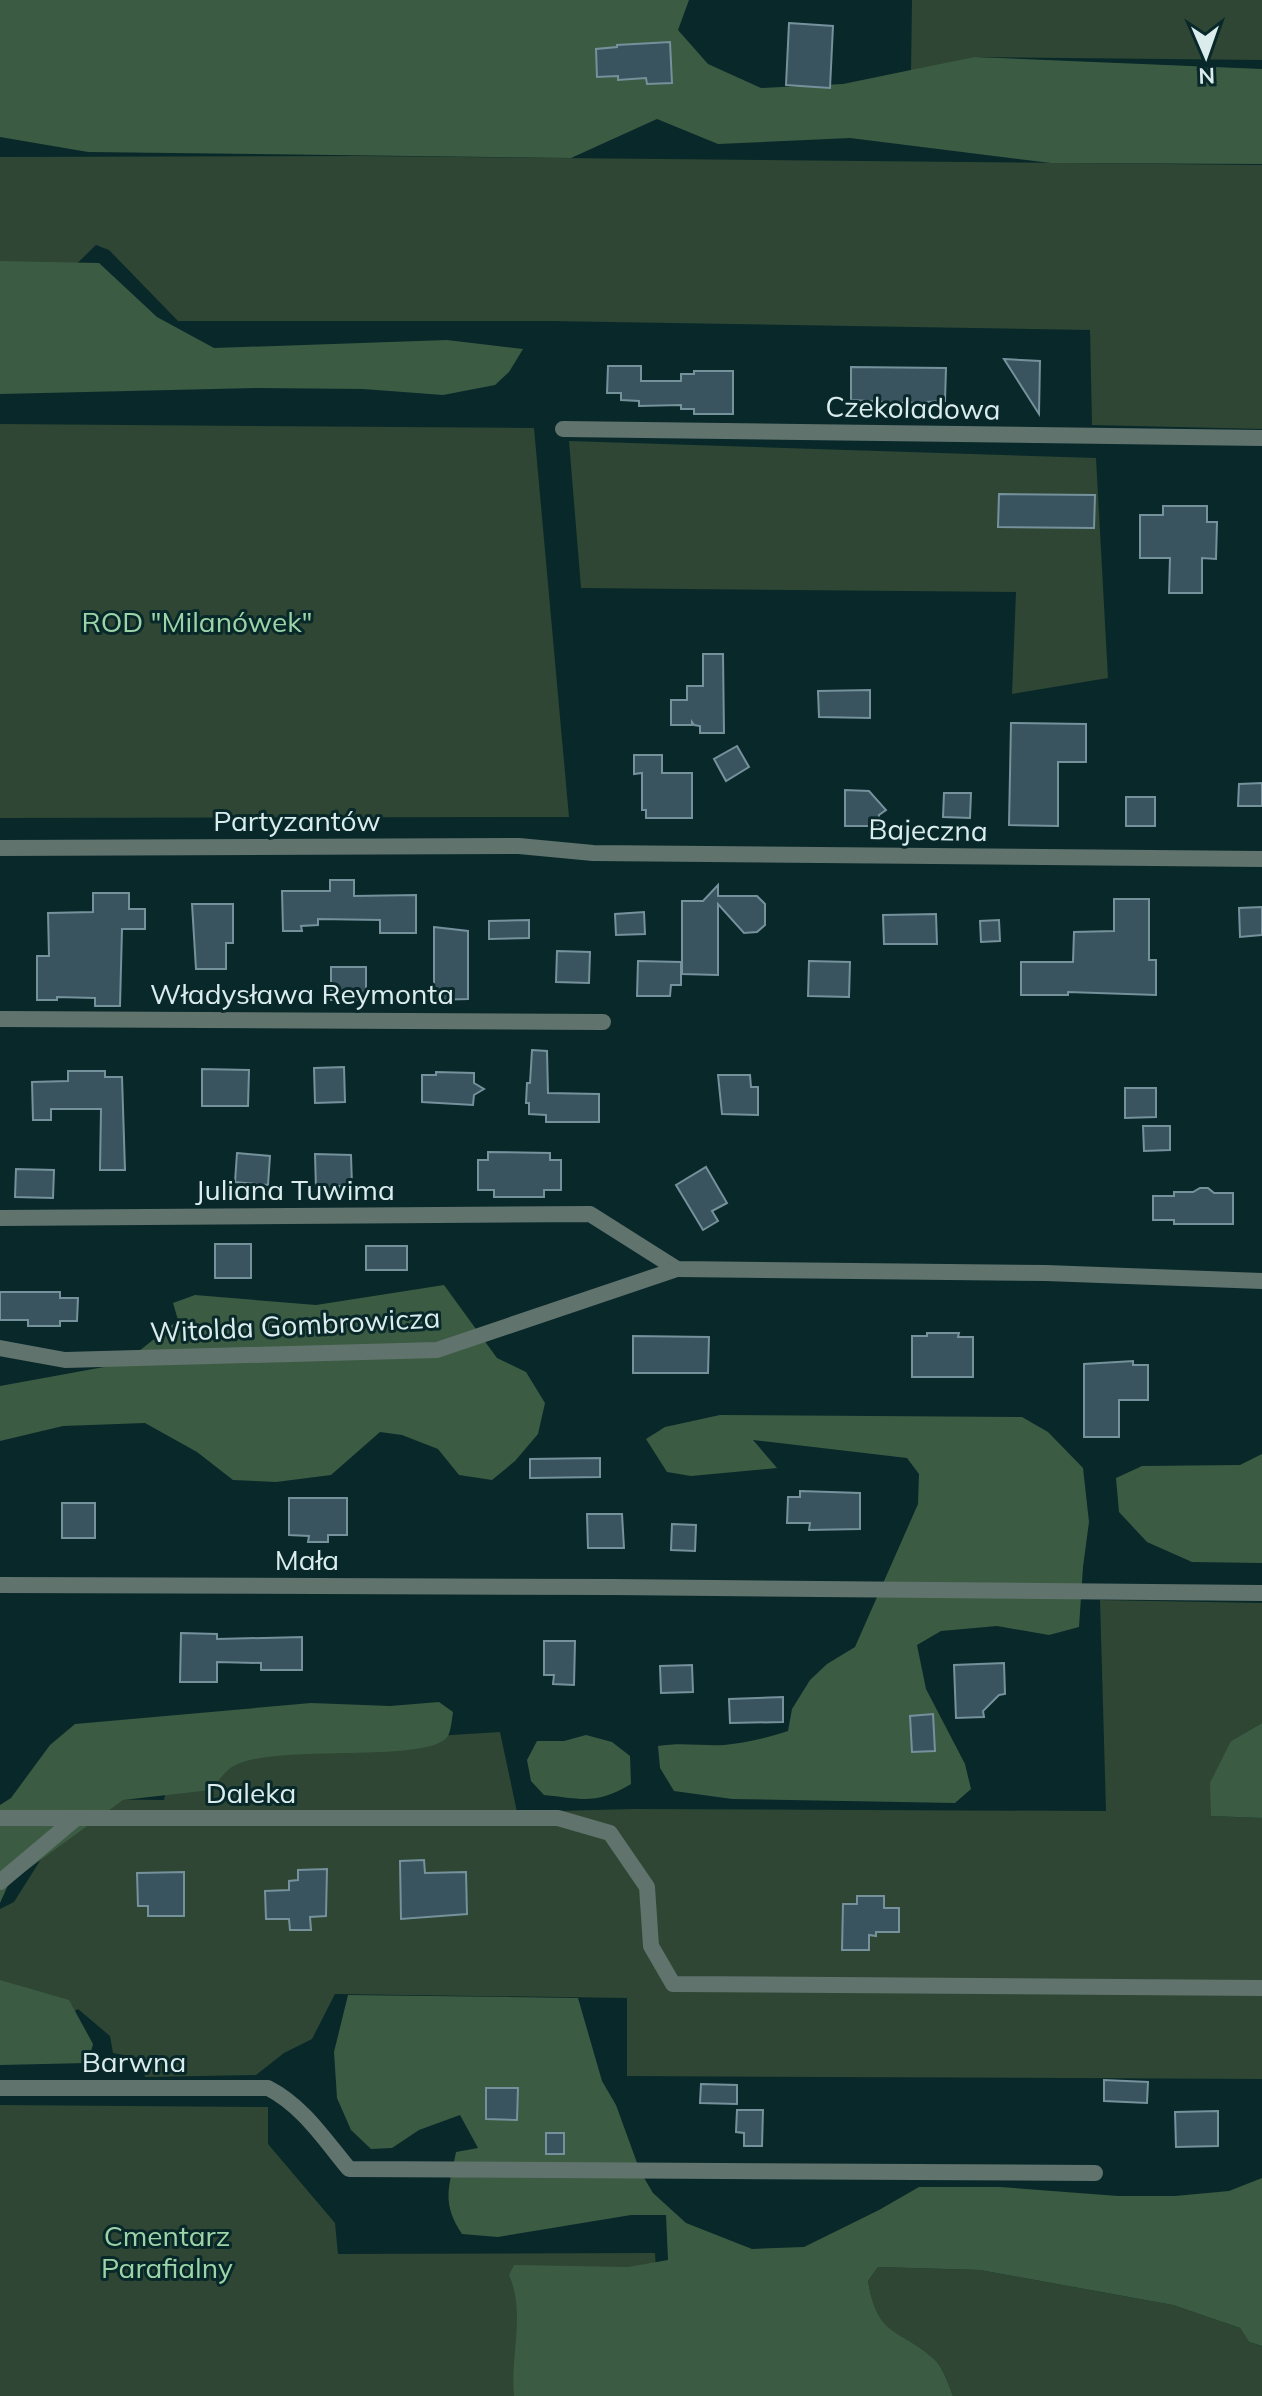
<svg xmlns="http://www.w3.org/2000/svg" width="1262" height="2396" font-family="Mulish,sans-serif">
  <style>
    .green { fill: #2e4633 }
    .forest { fill: #3c5b43 }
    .building { fill: #3a545f; stroke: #75919c; stroke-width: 2 }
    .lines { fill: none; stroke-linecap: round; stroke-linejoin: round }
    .street { stroke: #60736d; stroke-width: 16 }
    .labels { text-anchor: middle; stroke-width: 6; stroke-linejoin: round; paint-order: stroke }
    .street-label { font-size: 28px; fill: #dbeced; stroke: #09282a }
    .park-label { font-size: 28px; fill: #9cd4a7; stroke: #09282a }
  </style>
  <rect width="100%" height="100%" fill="#09282a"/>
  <g class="green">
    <path d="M912,0H1262V60L974,57L911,71Z"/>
    <path d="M363,156L1262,165V429L1092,425L1090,330L549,321H178L109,250L96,245L64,276L0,277V157Z"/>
    <path d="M0,424L534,428L569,817L0,818Z"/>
    <path d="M569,441L1096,458L1108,678L1012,694L1016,592L581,588Z"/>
    <path d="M1100,1600L1262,1603V1723L1231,1741L1211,1816L1262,1818V2079L627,2076V1998L335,1994L312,2039L284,2053L256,2075L145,2077L139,2058L113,2053L110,2036L78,2009L55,2022L0,2007V1909L14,1902L79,1799L164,1800L175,1752L500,1732L517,1812L633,1809L1106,1811Z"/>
    <path d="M0,2105L268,2107V2144L335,2223L338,2254L655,2253L664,2396H0Z"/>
    <path d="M878,2267L980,2270L1173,2305L1240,2328L1249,2342L1262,2346V2396H953C949,2385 942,2365 933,2358C896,2327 878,2338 868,2281Z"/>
  </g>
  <g class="forest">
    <path d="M0,0H689L678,30L708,64L761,88L843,84L974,57L1262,69V164L1051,163L850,138L718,144L657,119L571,158L88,152L0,137Z"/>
    <path d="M0,261L99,263L157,317L214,348L447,340L523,349L509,372L495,385L443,395L363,389L258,388L0,394Z"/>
    <path d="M444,1285L497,1358L526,1372L545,1403L538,1434L515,1461L492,1480L459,1475L438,1449L402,1435L380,1432L331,1475L276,1482L233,1480L197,1452L145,1423L63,1426L0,1441V1386L104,1367L129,1359L178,1320L173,1303L195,1295L316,1305Z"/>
    <path d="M720,1415L1022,1417L1048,1432L1083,1468L1089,1522L1083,1567L1079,1627L1049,1635L997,1626L941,1631L917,1645L926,1689L965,1764L971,1789L955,1803L732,1799L674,1791L660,1768L658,1746C681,1742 701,1746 724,1745C746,1743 767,1738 788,1731L792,1709L810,1680L827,1664L855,1647L918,1504L919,1474L907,1458L753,1440L777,1468L691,1476L667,1472L646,1439L665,1427Z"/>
    <path d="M1262,1454V1563L1192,1562L1147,1542L1119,1512L1116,1478L1142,1466L1240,1465Z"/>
    <path d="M439,1702L453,1712C452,1719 451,1730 448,1736C429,1765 271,1742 232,1767C224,1772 217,1783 211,1790L123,1800L9,1883L0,1903V1805L11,1798L50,1745L75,1724L311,1703L390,1706Z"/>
    <path d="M1262,1723V1818L1211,1816L1210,1783L1231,1741Z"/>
    <path d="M586,1735L612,1742L630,1756L631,1784C596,1805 583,1799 544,1795L531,1781L527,1760L537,1741H564Z"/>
    <path d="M0,1980L69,2000L93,2044L88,2063L0,2065Z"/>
    <path d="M348,1995L578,1998L602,2081L616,2105L640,2171L653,2193L686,2223L752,2249L804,2247L879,2210L919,2187H1000L1118,2196H1175L1229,2191L1262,2178V2346L1249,2342L1240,2328L1173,2305L980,2270L878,2267L868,2281C878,2338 897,2327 933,2358C942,2365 949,2385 953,2396H514C510,2355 526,2313 509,2275L514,2265L628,2267L668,2260L666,2215H631L498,2237L462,2234C441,2202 449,2188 456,2152L478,2148L460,2115L419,2130L392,2148L371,2149L351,2130L337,2098L334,2052Z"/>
  </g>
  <g class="building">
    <path d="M789,23L833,26L830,88L786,85Z"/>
    <path d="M670,42L672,83L647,84L646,78L618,80V76L597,77L596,49L617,47V45Z"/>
    <path d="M1004,359L1040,361L1039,414Z"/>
    <path d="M608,366H641V381H681V374H694V371H733V414H694V409H681V405L639,406V401L621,400V393H607Z"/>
    <path d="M851,367L946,368L945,401L905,403L851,400Z"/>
    <path d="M999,494L1095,495L1094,528L998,527Z"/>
    <path d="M1163,506H1207V522H1217L1216,559L1202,558V593H1169L1170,558H1140V515H1163Z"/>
    <path d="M703,654H723L724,733H700V726L694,725L692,722V725H671V700H687V686H703Z"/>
    <path d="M870,690V718L819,717L818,691Z"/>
    <path d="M1011,723L1086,724V762H1058V826L1009,825Z"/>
    <path d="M737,746L749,767L726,781L714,759Z"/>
    <path d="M634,755H662V773H692V818H646V810H642V773L634,774Z"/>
    <path d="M1262,783V806H1238L1239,784Z"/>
    <path d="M845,790L869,791L886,810L879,815L878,826H845Z"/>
    <path d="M944,793H971L970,818L943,817Z"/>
    <rect x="1126" y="797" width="29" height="29"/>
    <path d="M330,880H354V896L416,895V933H380V920L318,919V925L301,926L302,931H283L282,891H330Z"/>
    <path d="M718,885V896H757L765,904V925L757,932L744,933L718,904V975L682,974V901H703Z"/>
    <path d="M93,893H129V909H145V929H122L120,1006H95V998L57,997V1000H37V956H49L48,913L93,912Z"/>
    <path d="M1114,899H1149V960H1156V995L1068,992V995H1021V962H1073L1074,932L1114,931Z"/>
    <path d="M192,904H233V943H226V969H196Z"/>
    <path d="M1262,907V935L1240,937L1239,908Z"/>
    <path d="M644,912L645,934L616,935L615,914Z"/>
    <path d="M936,914L937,944H884L883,915Z"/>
    <path d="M529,920V938L489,939V921Z"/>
    <path d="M999,920L1000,941L981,942L980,921Z"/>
    <path d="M434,927L468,931V999L434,1000Z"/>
    <path d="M557,951L590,952L589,983L556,982Z"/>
    <path d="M638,961L681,962V985H671L670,996H637Z"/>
    <path d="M809,961L850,962L849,997L808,996Z"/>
    <rect x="331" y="967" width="35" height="33"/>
    <path d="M532,1050L547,1051L548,1093L599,1094V1122H546V1115L529,1114V1103H526L527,1083H530Z"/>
    <path d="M344,1067L345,1102L315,1103L314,1068Z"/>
    <path d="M202,1069L249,1070L248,1106H202Z"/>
    <path d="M68,1071H105V1077H122L125,1170H100L101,1109H51V1120H33L32,1082L68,1081Z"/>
    <path d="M436,1072L474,1073V1083L484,1089L474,1095L473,1105L422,1102V1075H436Z"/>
    <path d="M718,1075H750L751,1087H758V1115L722,1114Z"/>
    <path d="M1125,1088H1156V1117L1125,1118Z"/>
    <path d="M1143,1126H1170V1150L1144,1151Z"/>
    <path d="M488,1152L550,1153V1160H561V1190H544V1197H494V1190H478V1160H488Z"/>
    <path d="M237,1153L270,1156L268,1185L235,1182Z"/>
    <path d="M315,1154L351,1155L352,1186H339V1190L316,1189Z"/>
    <path d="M706,1167L727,1203L712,1211L718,1221L703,1230L676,1185Z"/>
    <path d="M16,1169L54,1170L53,1198L15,1197Z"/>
    <path d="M1200,1188H1208L1214,1193H1233V1224H1174V1220H1153V1196H1174V1192H1193Z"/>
    <rect x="215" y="1244" width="36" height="34"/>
    <rect x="366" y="1246" width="41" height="24"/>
    <path d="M0,1292H60V1298H78L77,1321H60V1326H28V1320H0Z"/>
    <path d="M927,1333H959L958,1337H973V1377H912V1336H927Z"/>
    <path d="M633,1336L709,1337L708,1373H633Z"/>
    <path d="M1133,1361V1365H1148V1400H1119V1437H1084V1364Z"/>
    <path d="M600,1458V1477L530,1478V1459Z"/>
    <path d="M800,1491L860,1493V1529L809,1530L810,1523H787L788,1497H800Z"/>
    <path d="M289,1498H347V1535H328V1542H308L309,1536L289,1535Z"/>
    <rect x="62" y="1503" width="33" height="35"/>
    <path d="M587,1514H622L624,1548H588Z"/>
    <path d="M672,1524L696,1525L695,1551L671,1550Z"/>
    <path d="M181,1633L217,1634V1639L302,1637V1670H261V1663L217,1662V1682H180Z"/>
    <path d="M544,1641H575L574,1685L553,1684L554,1675H544Z"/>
    <path d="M1004,1663L1005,1694L999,1695L983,1711L984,1717L956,1718L954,1665Z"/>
    <path d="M692,1665L693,1692L661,1693L660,1666Z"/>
    <path d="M783,1697V1722L730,1723L729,1699Z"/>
    <path d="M933,1714L935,1751L912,1752L910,1716Z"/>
    <path d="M424,1860L425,1873L466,1872L467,1914L401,1919L400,1861Z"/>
    <path d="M327,1869L326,1916L310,1917L311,1930H290L289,1919H266L265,1891L289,1890V1881L298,1880V1870Z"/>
    <path d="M184,1872V1916H148V1906H138L137,1873Z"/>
    <path d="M857,1896H884V1908H899V1932H876V1936L869,1935V1950H842L843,1904H857Z"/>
    <path d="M1104,2080L1148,2082L1147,2103L1104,2101Z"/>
    <path d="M701,2084L737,2085V2104L700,2103Z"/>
    <path d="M486,2088H518L517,2120L486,2119Z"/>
    <path d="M737,2110H763L762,2146H744V2133L736,2132Z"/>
    <path d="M1218,2111V2146L1176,2147L1175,2112Z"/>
    <rect x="546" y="2133" width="18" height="21"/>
  </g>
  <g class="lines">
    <g class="street">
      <path d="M563,429L1262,438"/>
      <path d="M0,848L519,846L593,853L1262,859"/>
      <path d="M0,1019L603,1022"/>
      <path d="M0,1218L590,1214L677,1269L1046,1273L1262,1281"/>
      <path d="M0,1348L65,1360L437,1350L677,1269"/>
      <path d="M0,1585L613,1587L1262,1593"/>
      <path d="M0,1818H558L610,1833L647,1887L651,1946L673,1984L1262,1988"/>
      <path d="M0,1882L75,1819"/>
      <path d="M0,2088H268C303,2106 324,2139 349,2169L1095,2173"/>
    </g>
  </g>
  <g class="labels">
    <g class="street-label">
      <text transform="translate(913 408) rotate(1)" y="10">Czekoladowa</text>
      <text x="297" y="831">Partyzantów</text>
      <text transform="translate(928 830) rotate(1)" y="10">Bajeczna</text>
      <text x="302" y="1004">Władysława Reymonta</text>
      <text x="295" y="1200">Juliana Tuwima</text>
      <text transform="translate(295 1325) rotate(-3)" y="10">Witolda Gombrowicza</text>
      <text x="307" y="1570">Mała</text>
      <text x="251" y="1803">Daleka</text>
      <text x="134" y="2072">Barwna</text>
    </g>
    <g class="park-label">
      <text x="197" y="632">ROD "Milanówek"</text>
      <text x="167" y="2246">Cmentarz<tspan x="167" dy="32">Parafialny</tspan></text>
    </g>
  </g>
  <g transform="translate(1206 56) rotate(178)" stroke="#09282a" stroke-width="6" paint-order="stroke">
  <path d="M0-6L14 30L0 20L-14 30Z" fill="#dbeced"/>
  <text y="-12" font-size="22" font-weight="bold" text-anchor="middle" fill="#dbeced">N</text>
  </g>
</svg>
